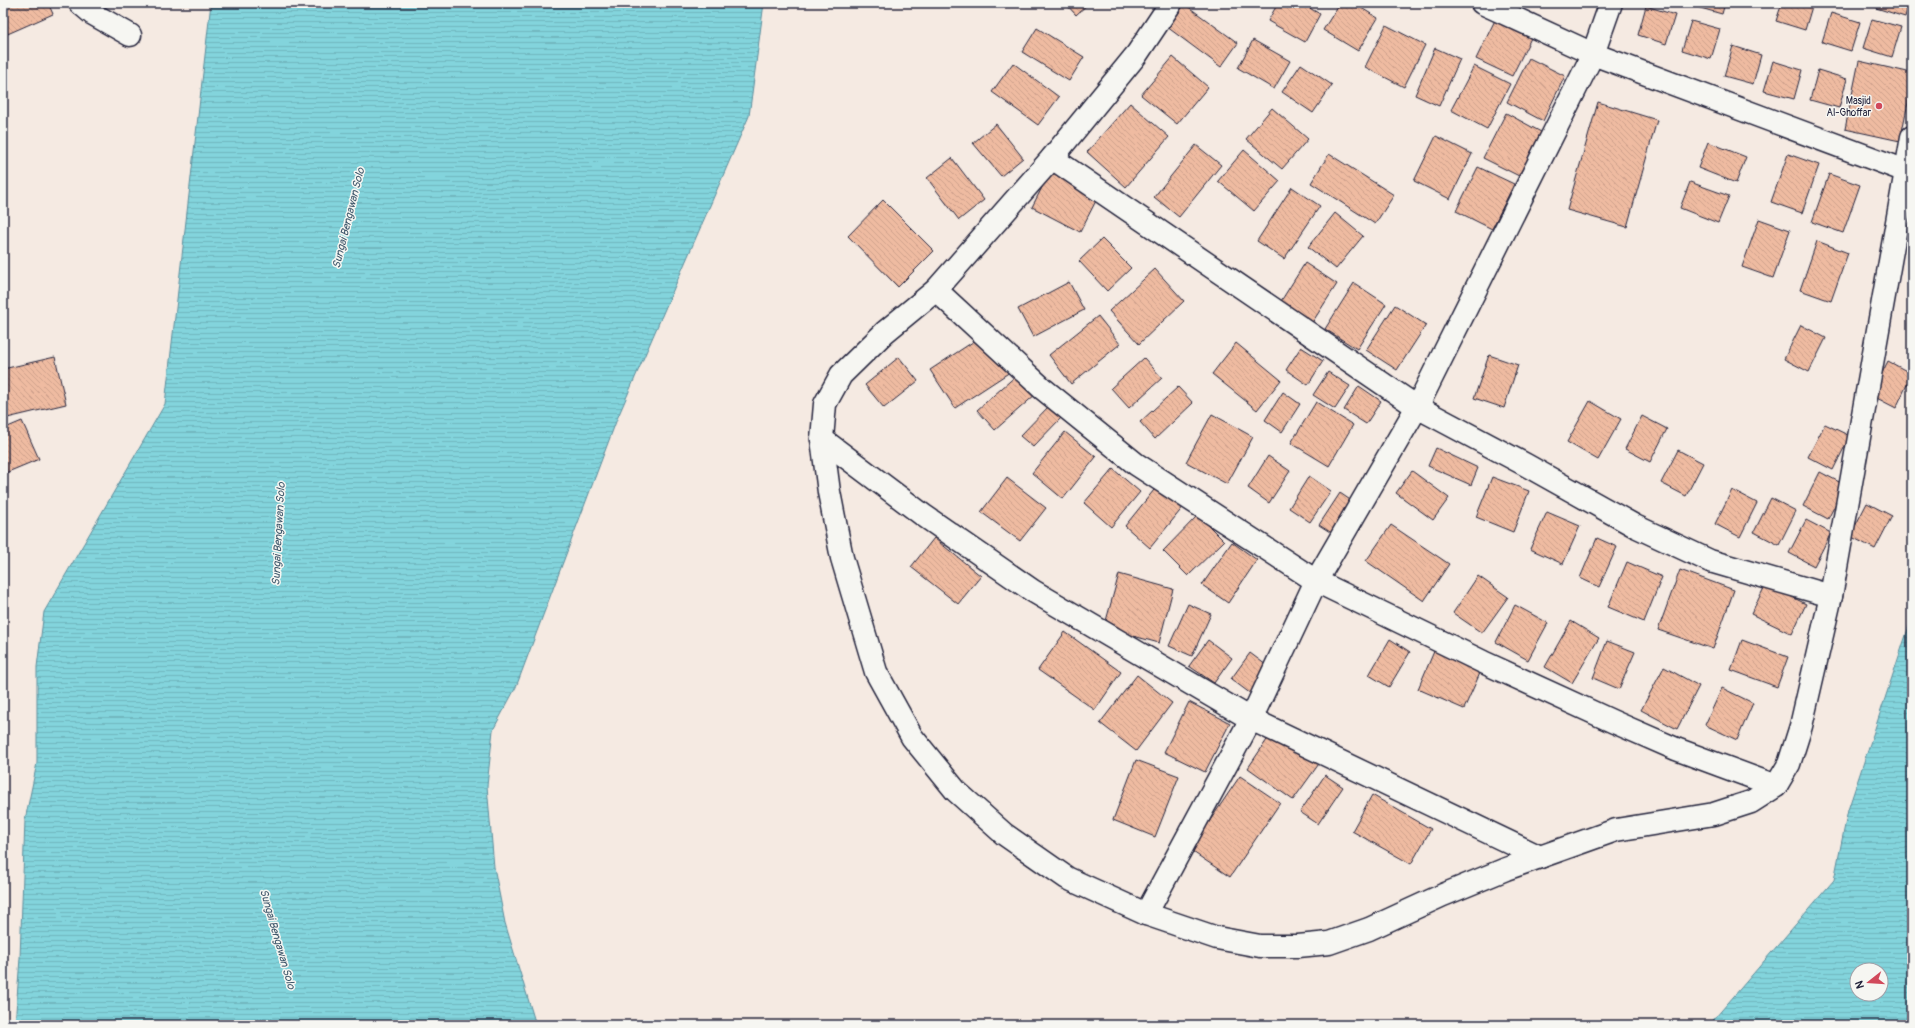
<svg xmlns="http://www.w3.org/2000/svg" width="1915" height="1028" font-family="Pangolin,sans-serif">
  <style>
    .water { fill: url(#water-rules); stroke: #5c8d9c; fill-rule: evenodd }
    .building { fill: url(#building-back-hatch); stroke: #22223b }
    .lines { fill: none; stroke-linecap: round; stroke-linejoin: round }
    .street-casing { stroke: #22223b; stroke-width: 25 }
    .street { stroke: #f6f6f2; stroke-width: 22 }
    .poi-dot { fill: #d1495b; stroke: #f6f6f2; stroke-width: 1.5 }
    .labels { text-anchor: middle; stroke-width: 3; stroke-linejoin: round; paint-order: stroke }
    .poi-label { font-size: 10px; fill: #22223b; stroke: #f6f6f2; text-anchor: end }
    .water-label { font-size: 11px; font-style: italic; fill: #3f576b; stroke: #f6f6f2 }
  </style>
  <defs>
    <pattern id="water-rules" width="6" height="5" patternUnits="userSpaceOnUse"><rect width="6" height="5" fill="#83d4dc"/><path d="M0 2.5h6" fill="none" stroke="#71b6be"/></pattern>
    <pattern id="building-back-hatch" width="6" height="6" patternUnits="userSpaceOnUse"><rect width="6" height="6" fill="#efbba1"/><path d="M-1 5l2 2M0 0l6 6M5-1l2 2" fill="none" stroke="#cda08c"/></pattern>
  </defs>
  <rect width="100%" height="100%" fill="#f5eae2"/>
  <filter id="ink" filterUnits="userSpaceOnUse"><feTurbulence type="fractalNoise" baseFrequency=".025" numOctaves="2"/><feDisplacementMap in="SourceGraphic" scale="8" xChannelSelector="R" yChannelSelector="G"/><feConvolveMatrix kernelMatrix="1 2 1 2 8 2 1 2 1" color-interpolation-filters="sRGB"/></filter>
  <g filter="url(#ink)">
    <g class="water">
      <path d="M211,3H764L749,116L617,419L516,687L493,730L487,786L494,867L505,923L536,1025H15L20,958L25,820L37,763V667L44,612L165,404Z"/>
      <path d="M1912,617V1025H1709L1834,880L1848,810ZM1857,970H1881V994H1857Z"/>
    </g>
    <g class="building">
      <path d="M3,3H48L53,14L3,36Z"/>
      <path d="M1065,3H1089L1076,15Z"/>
      <path d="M1178,3H1183L1238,43L1221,67L1163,24Z"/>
      <path d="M1278,3H1301L1320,14L1305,42L1268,21Z"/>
      <path d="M1340,3H1353L1378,18L1358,51L1323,30Z"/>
      <path d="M1694,3H1725L1722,14L1693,6Z"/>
      <path d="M1782,3H1813L1805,30L1776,21Z"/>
      <path d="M1878,3H1909L1905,17L1876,8Z"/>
      <path d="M1646,6L1675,15L1666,44L1638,35Z"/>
      <path d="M1831,13L1860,22L1851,51L1822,42Z"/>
      <path d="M1498,14L1534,32L1512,76L1476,59Z"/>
      <path d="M1872,19L1901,27L1892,57L1863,48Z"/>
      <path d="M1691,21L1720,29L1711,59L1682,50Z"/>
      <path d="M1386,25L1425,45L1404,87L1365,67Z"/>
      <path d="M1037,28L1084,57L1069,81L1022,52Z"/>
      <path d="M1253,40L1290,61L1274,89L1238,68Z"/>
      <path d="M1733,46L1761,55L1753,84L1724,76Z"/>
      <path d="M1435,48L1460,59L1439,106L1415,95Z"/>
      <path d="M1173,57L1208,87L1177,124L1141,95Z"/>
      <path d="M1529,58L1565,76L1543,121L1507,102Z"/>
      <path d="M1773,61L1802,70L1794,99L1764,91Z"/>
      <path d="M1859,61L1912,73V83L1900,141L1845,129Z"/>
      <path d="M1013,63L1059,97L1038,125L992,92Z"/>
      <path d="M1301,64L1332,85L1313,113L1282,92Z"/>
      <path d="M1474,66L1510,84L1487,129L1451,110Z"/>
      <path d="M1818,70L1847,79L1839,108L1810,100Z"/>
      <path d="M1598,102L1657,120L1627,227L1567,210Z"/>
      <path d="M1130,103L1169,137L1126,187L1087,152Z"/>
      <path d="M1272,108L1308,139L1282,169L1246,139Z"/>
      <path d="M1506,113L1541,132L1519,176L1483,158Z"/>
      <path d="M996,124L1023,158L1001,176L973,143Z"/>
      <path d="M1436,136L1472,154L1450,199L1414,181Z"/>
      <path d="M1708,142L1746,157L1736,183L1698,168Z"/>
      <path d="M1196,145L1221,165L1179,217L1154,197Z"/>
      <path d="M1244,150L1280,181L1254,211L1218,181Z"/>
      <path d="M1329,154L1394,195L1375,224L1311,183Z"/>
      <path d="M1788,154L1819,165L1802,213L1771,202Z"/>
      <path d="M952,158L984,200L959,220L927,178Z"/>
      <path d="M1053,166L1101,191L1080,232L1032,207Z"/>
      <path d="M1478,167L1514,184L1492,229L1456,211Z"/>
      <path d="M1829,174L1860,185L1843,233L1812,222Z"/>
      <path d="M1690,182L1729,196L1718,223L1680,208Z"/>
      <path d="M1292,187L1320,206L1284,259L1257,241Z"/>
      <path d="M883,200L934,251L898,287L848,236Z"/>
      <path d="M1335,213L1363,236L1336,269L1308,247Z"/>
      <path d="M1759,219L1790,230L1773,278L1742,267Z"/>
      <path d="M1102,239L1131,268L1107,291L1079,261Z"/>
      <path d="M1817,241L1848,253L1831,301L1800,290Z"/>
      <path d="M1305,263L1337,284L1308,329L1276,309Z"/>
      <path d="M1155,269L1184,301L1139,344L1109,311Z"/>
      <path d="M1069,282L1084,310L1033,337L1018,309Z"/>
      <path d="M1354,283L1386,304L1357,349L1325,329Z"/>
      <path d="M1395,305L1426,325L1397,370L1366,350Z"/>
      <path d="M1098,316L1120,344L1071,384L1049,355Z"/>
      <path d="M1801,325L1826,338L1809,372L1784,359Z"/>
      <path d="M985,334L1010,372L955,408L930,370Z"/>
      <path d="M1236,343L1281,380L1257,410L1212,374Z"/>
      <path d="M1301,347L1323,361L1308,385L1286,370Z"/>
      <path d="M1489,355L1518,365L1504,408L1474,398Z"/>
      <path d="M55,357L66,404L3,419V369Z"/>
      <path d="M899,357L918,381L884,408L865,385Z"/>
      <path d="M1144,358L1162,378L1129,408L1111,388Z"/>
      <path d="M1888,361L1912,374L1896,408L1871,395Z"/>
      <path d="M1026,367L1044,387L995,430L977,410Z"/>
      <path d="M1328,372L1350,386L1335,409L1313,395Z"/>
      <path d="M1359,386L1381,401L1366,424L1344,410Z"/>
      <path d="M1178,387L1193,403L1155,439L1140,422Z"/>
      <path d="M1283,392L1300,404L1282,432L1265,420Z"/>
      <path d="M1590,401L1621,419L1598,460L1567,442Z"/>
      <path d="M1316,402L1353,425L1329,466L1291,443Z"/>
      <path d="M1050,405L1062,417L1033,447L1020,436Z"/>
      <path d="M1212,414L1253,437L1227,484L1186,462Z"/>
      <path d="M1642,416L1667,429L1650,462L1625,449Z"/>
      <path d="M22,421L39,459L3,474V429Z"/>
      <path d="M1825,424L1850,436L1833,470L1808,457Z"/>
      <path d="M1065,432L1096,457L1063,499L1032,473Z"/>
      <path d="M1436,448L1478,468L1471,485L1428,466Z"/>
      <path d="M1678,450L1703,463L1686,496L1661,483Z"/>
      <path d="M1268,456L1290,471L1269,503L1248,488Z"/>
      <path d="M1113,469L1140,492L1111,527L1084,503Z"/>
      <path d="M1412,471L1449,498L1433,520L1396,493Z"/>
      <path d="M1820,472L1845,485L1828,519L1803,506Z"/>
      <path d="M1309,476L1331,491L1310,522L1289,508Z"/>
      <path d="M1492,477L1529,491L1513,532L1476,517Z"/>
      <path d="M1007,478L1046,508L1020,541L981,512Z"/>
      <path d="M1158,485L1184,506L1150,548L1125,526Z"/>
      <path d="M1732,490L1757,503L1740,537L1715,524Z"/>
      <path d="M1340,493L1362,508L1341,539L1319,525Z"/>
      <path d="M1771,498L1796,511L1779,545L1754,532Z"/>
      <path d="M1867,503L1892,516L1875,549L1850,536Z"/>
      <path d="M1547,512L1580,526L1563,564L1530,549Z"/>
      <path d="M1198,515L1224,541L1188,576L1163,551Z"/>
      <path d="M1806,520L1831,533L1814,566L1789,553Z"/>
      <path d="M1391,525L1449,564L1424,601L1366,561Z"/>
      <path d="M934,538L981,576L958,604L911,567Z"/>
      <path d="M1597,538L1617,547L1599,587L1580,578Z"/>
      <path d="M1232,542L1257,560L1228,603L1202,585Z"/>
      <path d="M1627,562L1662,577L1644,622L1608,607Z"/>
      <path d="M1680,570L1734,590L1713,649L1658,630Z"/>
      <path d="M1119,574L1173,589L1159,643L1104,628Z"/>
      <path d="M1478,576L1508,597L1482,633L1453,613Z"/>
      <path d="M1766,584L1806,604L1792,634L1751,614Z"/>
      <path d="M1188,604L1211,614L1192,656L1169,646Z"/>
      <path d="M1515,605L1548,623L1528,660L1496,642Z"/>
      <path d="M1571,621L1599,638L1572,683L1545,667Z"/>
      <path d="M1065,632L1121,672L1095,710L1038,670Z"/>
      <path d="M1390,639L1410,652L1389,687L1369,675Z"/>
      <path d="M1208,640L1232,658L1214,683L1189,666Z"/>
      <path d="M1742,640L1788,657L1777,687L1731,670Z"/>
      <path d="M1607,641L1635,652L1619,689L1593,678Z"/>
      <path d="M1438,642L1485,662L1464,709L1418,689Z"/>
      <path d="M1250,653L1274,671L1255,697L1231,679Z"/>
      <path d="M1664,667L1699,686L1677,729L1641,710Z"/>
      <path d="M1137,675L1172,703L1136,751L1100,723Z"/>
      <path d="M1722,688L1753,703L1737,740L1705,725Z"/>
      <path d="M1189,702L1230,723L1205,772L1164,752Z"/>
      <path d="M1275,728L1321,761L1293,800L1248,768Z"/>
      <path d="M1136,760L1179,776L1155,837L1113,820Z"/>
      <path d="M1325,775L1343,787L1318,824L1300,812Z"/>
      <path d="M1240,776L1280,803L1230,877L1190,850Z"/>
      <path d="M1372,795L1431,829L1411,864L1352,831Z"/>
    </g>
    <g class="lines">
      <defs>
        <g id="street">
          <path d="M80,3L93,14L130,35"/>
          <path d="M1171,3L1137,54L1052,158L936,290L885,332L841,375L825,404L822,439L923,515L1033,591L1251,719L1540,857"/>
          <path d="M1482,3L1593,54L1906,171"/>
          <path d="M1052,158L1417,407L1526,465L1635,526L1710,561L1831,596"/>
          <path d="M936,290L1042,388L1136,464L1316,581L1483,662L1614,722L1676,749L1776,786L1789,764L1801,726L1831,596L1912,137"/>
          <path d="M822,439L829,492L842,558L876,672L912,737L956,791L1004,834L1067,878L1146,914L1217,938L1260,946H1298L1329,943L1369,929L1443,895L1506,869L1616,830L1714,814L1751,802L1776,786"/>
          <path d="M1146,914L1251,719L1316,581L1417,407L1593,54L1611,3"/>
        </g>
      </defs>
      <use href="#street" class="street-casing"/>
      <use href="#street" class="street"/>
    </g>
  </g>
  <circle class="poi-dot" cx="1879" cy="106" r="4"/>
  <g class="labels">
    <g class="poi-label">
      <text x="1871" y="104">Masjid<tspan x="1871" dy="12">Al-Ghoffar</tspan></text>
    </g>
    <g class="water-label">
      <text transform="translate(348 218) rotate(-76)" y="4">Sungai Bengawan Solo</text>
      <text transform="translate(278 534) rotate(-87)" y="4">Sungai Bengawan Solo</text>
      <text transform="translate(278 939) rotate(74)" y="4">Sungai Bengawan Solo</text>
    </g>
  </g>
  <rect width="1915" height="1028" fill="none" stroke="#f6f6f2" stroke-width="16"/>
  <rect x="8" y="8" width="1899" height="1012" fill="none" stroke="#22223b" stroke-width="1.5" filter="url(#ink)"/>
  <g transform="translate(1869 982) rotate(253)"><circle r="19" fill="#f6f6f2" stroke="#a1a1a9"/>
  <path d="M0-3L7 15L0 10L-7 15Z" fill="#d1495b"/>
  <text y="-6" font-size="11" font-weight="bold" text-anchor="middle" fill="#22223b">N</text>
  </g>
</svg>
